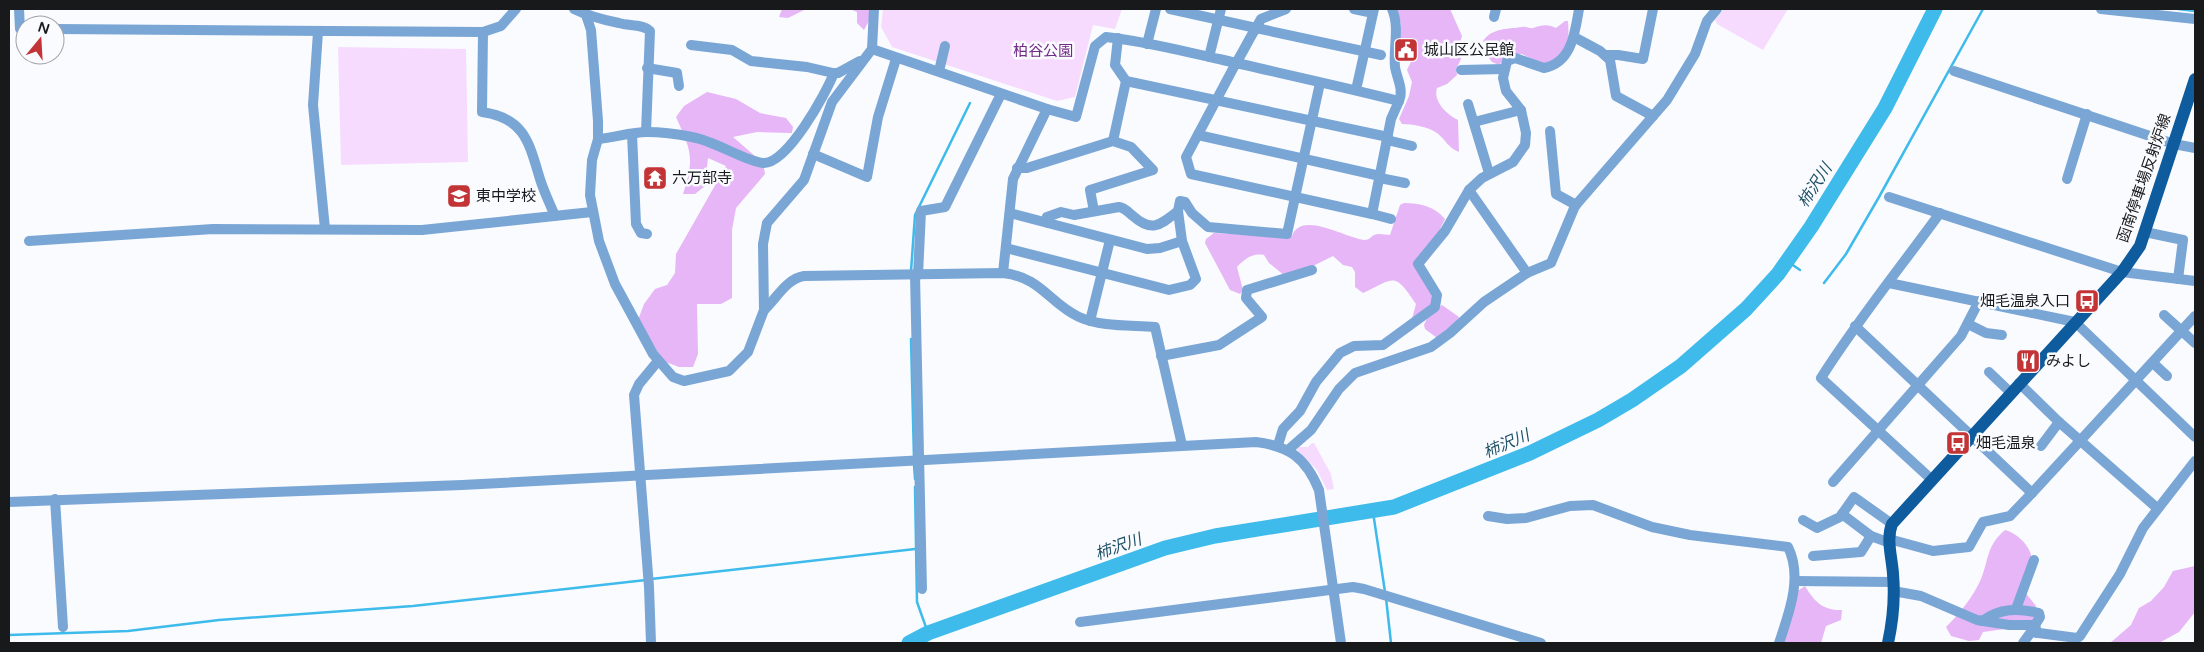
<svg xmlns="http://www.w3.org/2000/svg" width="2204" height="652" font-family="'Varela Round','Noto Sans JP',sans-serif">
  <style>
    .green { fill: #f6dbfe }
    .forest { fill: #e6b6f6 }
    .lines { fill: none; stroke-linecap: round; stroke-linejoin: round }
    .stream { stroke: #3ebbeb; stroke-width: 2.5 }
    .river { stroke: #3ebbeb; stroke-width: 15 }
    .minor { stroke: #7aa6d5; stroke-width: 10 }
    .major { stroke: #0e5c9d; stroke-width: 12 }
    .labels { text-anchor: middle; stroke-width: 5; stroke-linejoin: round; paint-order: stroke }
    .poi-label { font-size: 15px; fill: #18191b; stroke: #fafbff; text-anchor: start }
    .park-label { font-size: 15px; fill: #712a86; stroke: #fafbff }
    .street-label { font-size: 15px; fill: #18191b; stroke: #fafbff }
    .water-label { font-size: 16px; font-style: italic; fill: #1d4f64; stroke: #fafbff }
  </style>
  <rect width="100%" height="100%" fill="#fafbff"/>
  <g class="green">
    <path d="M883,9H1122L1115,29L1093,25L1075,97L1057,101L892,47L881,27Z"/>
    <path d="M1724,9H1788L1763,50L1717,24L1715,20Z"/>
    <path d="M338,47L466,49L468,162L341,165Z"/>
    <path d="M1312,443H1314L1331,474L1334,489L1327,490L1317,470L1297,450L1299,447H1308Z"/>
  </g>
  <g class="forest">
    <path d="M782,9H806L788,18L779,17Z"/>
    <path d="M850,9H872L870,19L864,30L857,23V12Z"/>
    <path d="M1397,9H1450L1462,36L1459,46L1461,59L1456,69L1457,75L1447,84L1437,88C1433,101 1446,114 1458,120L1459,152C1448,148 1446,140 1437,133C1429,127 1412,124 1402,124L1399,119L1409,96L1412,82L1407,70L1418,47L1416,41L1409,39L1399,41L1401,24Z"/>
    <path d="M1565,21H1568C1570,45 1566,50 1547,66L1522,54H1509L1499,65L1492,62L1489,58L1491,47L1483,41C1492,28 1507,29 1522,27C1526,26 1530,29 1533,28C1543,25 1547,24 1556,28Z"/>
    <path d="M707,92L736,99L760,113L786,118L793,127L792,133L757,132L733,137L763,163L765,174L736,208L732,230V298L721,304H697L698,354L693,367H679L663,361L638,320L644,304L655,289L667,285L675,273L676,254L726,166L708,158L705,186L695,194H683C695,157 691,151 676,117L684,106Z"/>
    <path d="M1404,203C1420,203 1434,206 1445,219L1437,235L1420,255L1434,304L1412,319L1416,304C1394,271 1395,278 1363,293L1355,287V272L1352,267L1343,265L1333,256L1309,268L1285,276L1269,263L1264,255C1252,253 1245,259 1237,267L1243,290L1240,294L1230,290L1205,243L1206,239L1214,233L1285,237L1292,236C1301,210 1346,238 1364,240C1370,240 1370,237 1374,235C1379,233 1385,235 1390,235L1400,205Z"/>
    <path d="M1442,305L1459,317L1457,321L1437,338L1425,329L1424,325L1428,316Z"/>
    <path d="M2005,530C2019,534 2034,549 2032,565C2031,572 2024,581 2021,587L2036,606L2033,625L1983,632L1979,640L1969,641L1951,636L1946,627C1960,613 1973,597 1981,579C1989,560 1986,546 2005,530Z"/>
    <path d="M2195,566V612L2179,632L2159,643H2110L2131,625L2139,608L2151,601L2164,587L2173,571Z"/>
    <path d="M1805,586C1814,601 1823,611 1842,610L1841,620L1826,626L1821,643H1778L1793,594Z"/>
  </g>
  <g class="lines">
    <g class="stream">
      <path d="M2178,9L2195,11"/>
      <path d="M1787,261L1800,270"/>
      <path d="M911,271L915,215L970,103"/>
      <path d="M1824,283L1846,254L1879,197L1983,9"/>
      <path d="M911,339L914,459"/>
      <path d="M914,464L915,479"/>
      <path d="M915,487L917,602L928,633"/>
      <path d="M1373,512L1385,592"/>
      <path d="M651,579L915,549"/>
      <path d="M1386,598L1391,643"/>
      <path d="M9,635L128,631L219,620L413,606L646,580"/>
    </g>
    <path class="river" d="M909,643L928,633L1165,548L1215,536L1394,507L1530,453L1598,420L1632,400L1681,366L1746,309L1778,274L1811,227L1885,108L1935,9"/>
    <g class="minor">
      <path d="M19,9L20,29H25"/>
      <path d="M574,9C588,16 604,20 619,23C629,26 643,24 650,31L646,132"/>
      <path d="M1286,9L1261,19L1256,28L1381,55"/>
      <path d="M1354,9L1373,13"/>
      <path d="M1392,9C1400,27 1393,48 1395,67C1397,79 1404,89 1399,101"/>
      <path d="M2101,9L2195,19"/>
      <path d="M586,15L591,30L598,121V139L592,160L590,195L599,241L615,284L653,354L673,377L684,381L729,371L748,352L764,310L763,244L767,223L804,180L832,102L872,49L874,9"/>
      <path d="M1494,17L1496,9"/>
      <path d="M55,29L483,32L501,26L516,9"/>
      <path d="M318,32L313,105L325,229"/>
      <path d="M483,32L482,112C525,118 529,143 540,179C544,192 550,204 555,216"/>
      <path d="M1574,37L1600,51L1610,60L1616,96L1653,116"/>
      <path d="M1118,38L1115,65L1126,81L1388,137"/>
      <path d="M1147,44L1156,9"/>
      <path d="M691,45L732,50L751,61L807,67L833,73H838L860,61"/>
      <path d="M872,49L1047,109L1076,117L1095,46L1106,37C1144,41 1182,51 1219,59C1279,73 1340,86 1399,101L1391,119L1372,214L1191,174L1186,157L1236,63C1243,52 1249,39 1256,28L1170,9"/>
      <path d="M1606,55H1618L1643,59L1653,9"/>
      <path d="M1209,57L1221,9"/>
      <path d="M647,68L677,73L679,86"/>
      <path d="M1461,70L1504,69"/>
      <path d="M939,71L945,46"/>
      <path d="M1954,71L2174,144L2195,148"/>
      <path d="M1356,90L1374,9"/>
      <path d="M1468,104L1489,173"/>
      <path d="M1474,122L1521,110"/>
      <path d="M1550,131L1556,194L1576,205"/>
      <path d="M632,134L636,224L641,233L647,234"/>
      <path d="M1198,135L1380,176"/>
      <path d="M598,139C614,138 630,132 647,132C662,132 677,134 692,137C715,141 745,161 763,163C787,165 826,93 834,73"/>
      <path d="M1387,140L1412,146"/>
      <path d="M1113,141L1126,81"/>
      <path d="M813,154L867,177L878,117L896,59"/>
      <path d="M1017,168H1027L1113,141L1131,147L1153,170L1090,190L1094,211"/>
      <path d="M1380,178L1405,183"/>
      <path d="M2067,179L2087,114"/>
      <path d="M1469,190L1527,273"/>
      <path d="M1889,197L2122,272L2195,281"/>
      <path d="M1010,213L1147,249L1160,248L1182,241"/>
      <path d="M1372,214L1391,219"/>
      <path d="M1048,223L1047,217L1061,212L1074,215L1119,207C1125,208 1128,212 1133,216C1152,233 1160,225 1178,211"/>
      <path d="M2145,232L2183,240L2178,279"/>
      <path d="M29,241L213,229L422,230L592,212"/>
      <path d="M1006,248L1169,290L1190,285L1196,279L1182,241L1178,211L1180,201L1185,202L1192,213L1208,227L1287,234L1320,83"/>
      <path d="M1003,273L1013,179L1047,109"/>
      <path d="M915,275L922,589"/>
      <path d="M918,275L921,211L945,207L1001,94"/>
      <path d="M1889,283L2075,322L2195,437"/>
      <path d="M764,310C777,298 786,279 804,276L1003,273C1041,277 1050,304 1079,317C1101,327 1131,325 1155,327L1182,445"/>
      <path d="M2164,315L2195,343"/>
      <path d="M1090,321L1110,240"/>
      <path d="M1968,324L1986,333L2002,335"/>
      <path d="M1855,326L2032,493L2195,316"/>
      <path d="M1161,356L1219,345L1262,317L1246,298L1247,290L1312,270"/>
      <path d="M2153,363L2167,376"/>
      <path d="M1989,372L2010,392"/>
      <path d="M2019,383L2059,422"/>
      <path d="M1278,445L1283,429L1300,411L1316,382L1340,353L1354,346L1383,345L1435,307L1437,295L1418,264L1445,231L1469,190L1482,178L1513,162L1525,145L1526,133L1521,110L1506,91L1503,78L1507,61L1515,58L1544,68C1572,63 1575,32 1579,9"/>
      <path d="M2041,446L2059,422L2157,508"/>
      <path d="M1288,450L1311,430L1339,389L1355,373L1431,347L1450,333L1484,302L1527,273L1551,263L1575,206L1667,100L1695,54L1707,21L1717,9"/>
      <path d="M1931,479L1821,378C1857,321 1900,268 1940,213"/>
      <path d="M1833,482L1961,336L1979,301"/>
      <path d="M55,499L63,627"/>
      <path d="M9,502L462,485L1256,442C1289,446 1306,458 1319,490L1341,643"/>
      <path d="M1842,514L1871,536L1890,543"/>
      <path d="M1488,516L1507,519L1526,518L1570,506L1593,505L1652,527L1690,535L1788,547C1803,577 1789,613 1779,643"/>
      <path d="M1803,520L1817,528L1840,517L1854,497L1892,524"/>
      <path d="M1889,539L1933,551L1969,547L1983,522L2010,516L2032,493"/>
      <path d="M1813,556L1861,552L1871,536"/>
      <path d="M1795,581L1893,582"/>
      <path d="M1893,591L1921,596L1977,620L2009,625H2035L2037,633"/>
      <path d="M2016,609L2034,560"/>
      <path d="M1982,621C2000,608 2018,608 2039,613L2040,617L2035,625"/>
      <path d="M1080,622L1353,587L1364,589L1541,643"/>
      <path d="M651,643L649,587L634,395L639,384L658,361"/>
      <path d="M2023,643L2031,632L2077,638L2080,636L2120,574L2143,528L2195,461"/>
    </g>
    <path class="major" d="M1888,643C1893,620 1895,597 1893,574C1892,558 1886,539 1892,524L2122,272L2140,246L2195,79"/>
  </g>
  <defs>
    <symbol id="civic-square" viewBox="-11 -11 22 22"><rect x="-9" y="-9" width="18" height="18" rx="4" fill="#c33436" stroke="#fafbff"/><path d="M-.6-6.5H3V-4.5H.6V-3L4-1V1h2V6H-6V1h2V-1L-.6-3ZM-1.2 2.5V6h2.4V2.5Z" fill="#fff"/></symbol>
    <symbol id="temple-square" viewBox="-11 -11 22 22"><rect x="-9" y="-9" width="18" height="18" rx="4" fill="#c33436" stroke="#fafbff"/><path d="M0-6L5-2H3V0L6.5 2.5H4V6H1.5V3h-3V6H-4V2.5H-6.5L-3 0V-2H-5Z" fill="#fff"/></symbol>
    <symbol id="school-square" viewBox="-11 -11 22 22"><rect x="-9" y="-9" width="18" height="18" rx="4" fill="#c33436" stroke="#fafbff"/><path d="M0-5L7-2L0 1L-7-2ZM-4 1L0 2.5L4 1V4Q0 6-4 4Z" fill="#fff"/></symbol>
    <symbol id="bus-square" viewBox="-11 -11 22 22"><rect x="-9" y="-9" width="18" height="18" rx="4" fill="#c33436" stroke="#fafbff"/><path d="M-5-6H5V4H4V6H2V4H-2V6H-4V4H-5ZM-3.5-4V0h7V-4ZM-3.5 1.2v1.5H-2V1.2ZM2 1.2v1.5H3.5V1.2Z" fill="#fff"/></symbol>
    <symbol id="restaurant-square" viewBox="-11 -11 22 22"><rect x="-9" y="-9" width="18" height="18" rx="4" fill="#c33436" stroke="#fafbff"/><path d="M-5-6h1v4h1v-4h1v4h1v-4h1v5L-1.5 .5V6h-2V.5L-5-1ZM5-6V6H3V1.5H1.5Q1.5-4 5-6Z" fill="#fff"/></symbol>
  </defs>
  <g fill-rule="evenodd">
    <use href="#civic-square" x="1392" y="36" width="28" height="28"/>
    <use href="#temple-square" x="641" y="164" width="28" height="28"/>
    <use href="#school-square" x="445" y="182" width="28" height="28"/>
    <use href="#bus-square" x="2073" y="287" width="28" height="28"/>
    <use href="#restaurant-square" x="2014" y="347" width="28" height="28"/>
    <use href="#bus-square" x="1944" y="429" width="28" height="28"/>
  </g>
  <g class="labels">
    <g class="poi-label">
      <text x="1424" y="55">城山区公民館</text>
      <text x="672" y="183">六万部寺</text>
      <text x="476" y="201">東中学校</text>
      <text x="2070" y="306" text-anchor="end">畑毛温泉入口</text>
      <text x="2046" y="366">みよし</text>
      <text x="1976" y="448">畑毛温泉</text>
    </g>
    <g class="park-label">
      <text x="1043" y="56">柏谷公園</text>
    </g>
    <g class="street-label">
      <text transform="translate(2144 178) rotate(-71)" y="5">函南停車場反射炉線</text>
    </g>
    <g class="water-label">
      <text transform="translate(1814 185) rotate(-57)" y="6">柿沢川</text>
      <text transform="translate(1506 443) rotate(-23)" y="6">柿沢川</text>
      <text transform="translate(1118 546) rotate(-20)" y="6">柿沢川</text>
    </g>
  </g>
  <rect width="2204" height="652" fill="none" stroke="#18191b" stroke-width="20"/>
  <g transform="translate(40 40) rotate(18)"><circle r="24" fill="#fafbff" stroke="#a0a1a4"/>
  <path d="M0-4L9 19L0 12L-9 19Z" fill="#c33436"/>
  <text y="-8" font-size="14" font-weight="bold" text-anchor="middle" fill="#18191b">N</text>
  </g>
</svg>
